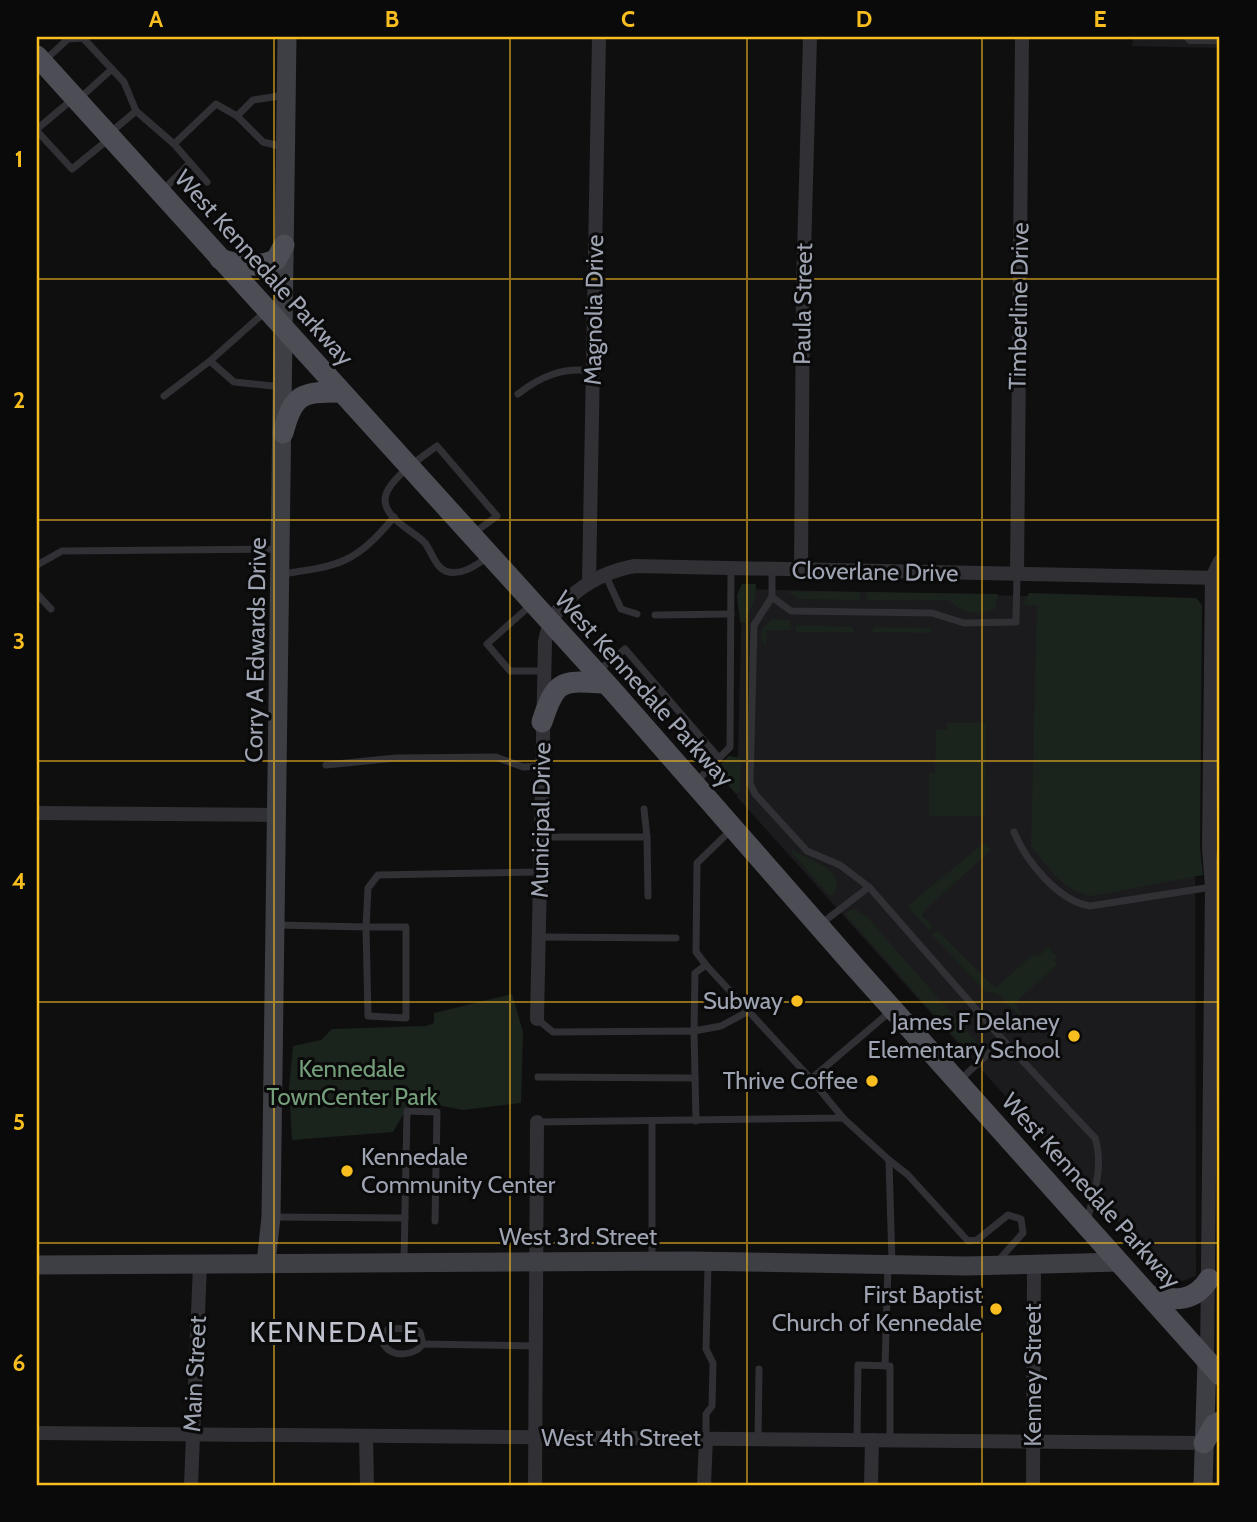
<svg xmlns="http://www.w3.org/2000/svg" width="1257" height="1522" font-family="Cabin,sans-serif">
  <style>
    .built { fill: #1b1b1d }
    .green { fill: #1b231d }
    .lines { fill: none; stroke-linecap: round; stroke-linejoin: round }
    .lane { stroke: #303035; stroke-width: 7 }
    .street { stroke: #303035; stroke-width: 14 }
    .secondary { stroke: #3e3f45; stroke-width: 19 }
    .primary { stroke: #4c4d55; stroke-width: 21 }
    .grid { fill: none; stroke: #f8bd1f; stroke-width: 2; stroke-opacity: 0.55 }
    .poi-dot { fill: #f8bd1f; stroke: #0a0a0b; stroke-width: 2.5 }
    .labels { text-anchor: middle; stroke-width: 6; stroke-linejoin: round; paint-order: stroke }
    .street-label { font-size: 24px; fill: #9fa4b2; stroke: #0a0a0b }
    .poi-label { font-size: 24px; fill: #9fa4b2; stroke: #0a0a0b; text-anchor: end }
    .park-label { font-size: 24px; fill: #759e7a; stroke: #0a0a0b }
    .quarter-label { font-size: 28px; letter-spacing: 2px; fill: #c0c3ce; stroke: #0a0a0b }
    .neatline { fill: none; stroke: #f8bd1f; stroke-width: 2.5 }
    .grid-label { font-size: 23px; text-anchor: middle; font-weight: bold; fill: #f8bd1f }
  </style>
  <rect width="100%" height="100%" fill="#0f0f10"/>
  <g class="built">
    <path d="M1133,37H1220V48L1132,46Z"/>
    <path d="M742,589L1195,600L1196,1276L1174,1284L737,797Z"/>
  </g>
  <g class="green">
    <path d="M742,584H756L755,599L745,622H740L737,595Z"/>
    <path d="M787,591L860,592V600L799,599Z"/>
    <path d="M866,592L998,594L995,609C978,616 962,614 949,600H868Z"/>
    <path d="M1029,593L1196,598L1202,605L1200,847L1203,875L1093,896C1064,893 1048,867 1031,846L1037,606L1023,605Z"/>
    <path d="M772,619L790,620L791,630H766V646L761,639L762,629Z"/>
    <path d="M795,625L852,627L855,632H796Z"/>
    <path d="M874,627L931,628V633L872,632Z"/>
    <path d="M947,723H986L985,816H929V773H935L936,730H947Z"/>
    <path d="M729,756L741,758L740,792L736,794L715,770Z"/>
    <path d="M984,843L991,850L925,910L922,916L933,926L929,930L909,908L910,904Z"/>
    <path d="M792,849C807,861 847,868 835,893L830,896L792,853Z"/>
    <path d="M851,910H857L869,919L980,1046L973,1052L956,1039L845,914Z"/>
    <path d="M938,931L995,988L1034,954L1037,957L1048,947L1057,957L1054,960L1058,964L1015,1003L1021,1013L1019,1015L997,993L986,992L932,935Z"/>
    <path d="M512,994L523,1032L521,1103L463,1110L412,1100L393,1132L292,1140L289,1088L293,1046L321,1040L332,1029L426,1026L434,1023V1013Z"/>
  </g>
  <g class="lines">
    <g class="lane">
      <path d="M45,60L68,39L83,38L124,82L136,111L174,144"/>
      <path d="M80,98L112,69"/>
      <path d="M37,129L74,98"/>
      <path d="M37,131L72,169L110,138"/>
      <path d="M110,133L136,111"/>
      <path d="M283,147L263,142L237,116L253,100L286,95"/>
      <path d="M207,182L174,144L216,104L237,116"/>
      <path d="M163,190L190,163"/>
      <path d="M210,361L266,311"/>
      <path d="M518,394C541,376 563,367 592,371"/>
      <path d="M164,396L210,361L234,382L282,387"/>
      <path d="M474,533L497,516L437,446C423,456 385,481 385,500C385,519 414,531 425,543C432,552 436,570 449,572C464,575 477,564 488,557"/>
      <path d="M37,565L62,551L278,549"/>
      <path d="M772,570V597L754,625L750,783L755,794L807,851L840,865L869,887"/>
      <path d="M282,574C340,566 356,563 394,517"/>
      <path d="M605,574L621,609L637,614"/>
      <path d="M37,594L51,609"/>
      <path d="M772,597L791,611L932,613L964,623L1016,622L1017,575"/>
      <path d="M532,604L487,644L510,671H544"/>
      <path d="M655,615L731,614"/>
      <path d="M599,670L625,649L719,758"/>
      <path d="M326,765L396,758L496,757L523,767L542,766"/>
      <path d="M697,781L730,747L731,568"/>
      <path d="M732,829L697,863L696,952L706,965L695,973L694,1031L721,1026L747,1012"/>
      <path d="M1014,832C1026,861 1058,901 1090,906L1212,887"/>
      <path d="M541,837H647L644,809"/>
      <path d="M647,837L648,896"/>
      <path d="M822,923L869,887L1003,1040"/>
      <path d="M277,925L366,927L368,888L378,875L540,872"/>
      <path d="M366,927H406V1018L368,1016Z"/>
      <path d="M539,937L676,938"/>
      <path d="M706,965L811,1079L892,1010"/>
      <path d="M537,1019L553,1032L694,1031L696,1121"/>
      <path d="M538,1077L695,1078"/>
      <path d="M960,1080L1003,1040L1095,1138C1104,1166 1094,1193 1087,1221"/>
      <path d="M843,1118L889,1160L892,1264"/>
      <path d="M652,1121V1261"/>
      <path d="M538,1122L843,1118L811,1079"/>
      <path d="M889,1160L908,1175L968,1241L977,1240L1008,1215L1021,1219L1023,1233L997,1262"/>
      <path d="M271,1217L405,1218"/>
      <path d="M404,1262L407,1111L437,1112L435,1221"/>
      <path d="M423,1344L420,1332L413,1328L388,1329L384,1345C393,1358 414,1356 423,1344L536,1346"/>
      <path d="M885,1366L888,1265"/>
      <path d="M706,1438V1414L712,1406L713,1363L706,1349L708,1265"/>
      <path d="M758,1439L759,1369"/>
      <path d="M857,1440L858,1365L890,1366V1440"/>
    </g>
    <g class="street">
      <path d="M1191,37H1220"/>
      <path d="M801,571L803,289L810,37"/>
      <path d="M1017,575L1022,37"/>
      <path d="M589,582L599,37"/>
      <path d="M37,813L277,815"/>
      <path d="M537,1019L545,642C551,600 596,573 635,566L1220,578"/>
      <path d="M1207,1361L1212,887L1209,848L1212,578L1220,561"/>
      <path d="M37,1433L1204,1443"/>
      <path d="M366,1436L367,1485"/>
      <path d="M191,1485L200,1264"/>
      <path d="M535,1485L537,1122"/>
      <path d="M704,1485L706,1438"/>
      <path d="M871,1485L872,1440"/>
      <path d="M1033,1485L1034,1264"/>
    </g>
    <g class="secondary">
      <path d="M266,1263L271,1217L287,37"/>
      <path d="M37,1265L690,1261L966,1266L1119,1262"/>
      <path d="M1203,1485L1207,1361"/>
    </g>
    <g class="primary">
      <path d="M37,56L613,691L854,966L1220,1375"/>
      <path d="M220,259C241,266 256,268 276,260L284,245"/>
      <path d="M283,433C293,394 301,392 340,392"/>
      <path d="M542,722C556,678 562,681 605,683"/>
      <path d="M1150,1296C1175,1301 1195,1302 1209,1279"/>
      <path d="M1204,1443L1214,1425L1220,1422"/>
    </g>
  </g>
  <path class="grid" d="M274,37V1485M510,37V1485M747,37V1485M982,37V1485M37,279H1220M37,520H1220M37,761H1220M37,1002H1220M37,1243H1220"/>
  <g class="poi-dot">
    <circle cx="797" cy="1001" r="7"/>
    <circle cx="1074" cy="1036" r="7"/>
    <circle cx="872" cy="1081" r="7"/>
    <circle cx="347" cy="1171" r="7"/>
    <circle cx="996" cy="1309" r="7"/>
  </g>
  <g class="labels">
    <g class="street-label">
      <text transform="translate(264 268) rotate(48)" y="8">West Kennedale Parkway</text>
      <text transform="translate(803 304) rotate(-89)" y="8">Paula Street</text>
      <text transform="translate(1019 306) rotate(-89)" y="8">Timberline Drive</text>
      <text transform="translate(594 310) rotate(-89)" y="8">Magnolia Drive</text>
      <text transform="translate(875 572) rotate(1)" y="8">Cloverlane Drive</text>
      <text transform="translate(256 650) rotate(-89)" y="8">Corry A Edwards Drive</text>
      <text transform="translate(644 689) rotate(48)" y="8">West Kennedale Parkway</text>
      <text transform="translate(541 820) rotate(-89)" y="8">Municipal Drive</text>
      <text transform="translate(1091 1191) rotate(48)" y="8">West Kennedale Parkway</text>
      <text x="578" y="1245">West 3rd Street</text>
      <text transform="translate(195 1374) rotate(-87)" y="8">Main Street</text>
      <text transform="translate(1033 1375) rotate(-90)" y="8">Kenney Street</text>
      <text x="621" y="1446">West 4th Street</text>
    </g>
    <g class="poi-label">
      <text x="783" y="1009">Subway</text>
      <text x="1060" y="1030">James F Delaney<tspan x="1060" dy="28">Elementary School</tspan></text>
      <text x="858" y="1089">Thrive Coffee</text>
      <text x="361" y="1165" text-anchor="start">Kennedale<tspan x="361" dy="28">Community Center</tspan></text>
      <text x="982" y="1303">First Baptist<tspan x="982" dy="28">Church of Kennedale</tspan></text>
    </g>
    <g class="park-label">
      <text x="352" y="1077">Kennedale<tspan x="352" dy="28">TownCenter Park</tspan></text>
    </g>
    <g class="quarter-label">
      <text x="335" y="1342">KENNEDALE</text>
    </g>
  </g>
  <rect width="1257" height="1522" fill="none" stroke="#0a0a0b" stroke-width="77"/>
  <rect x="38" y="38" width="1180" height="1446" class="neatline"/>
  <g class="grid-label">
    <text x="156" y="27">A</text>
    <text x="392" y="27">B</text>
    <text x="628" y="27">C</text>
    <text x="864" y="27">D</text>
    <text x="1100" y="27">E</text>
    <text x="19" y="167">1</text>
    <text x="19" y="408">2</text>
    <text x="19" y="649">3</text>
    <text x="19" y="889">4</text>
    <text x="19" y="1130">5</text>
    <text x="19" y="1371">6</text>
  </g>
</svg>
